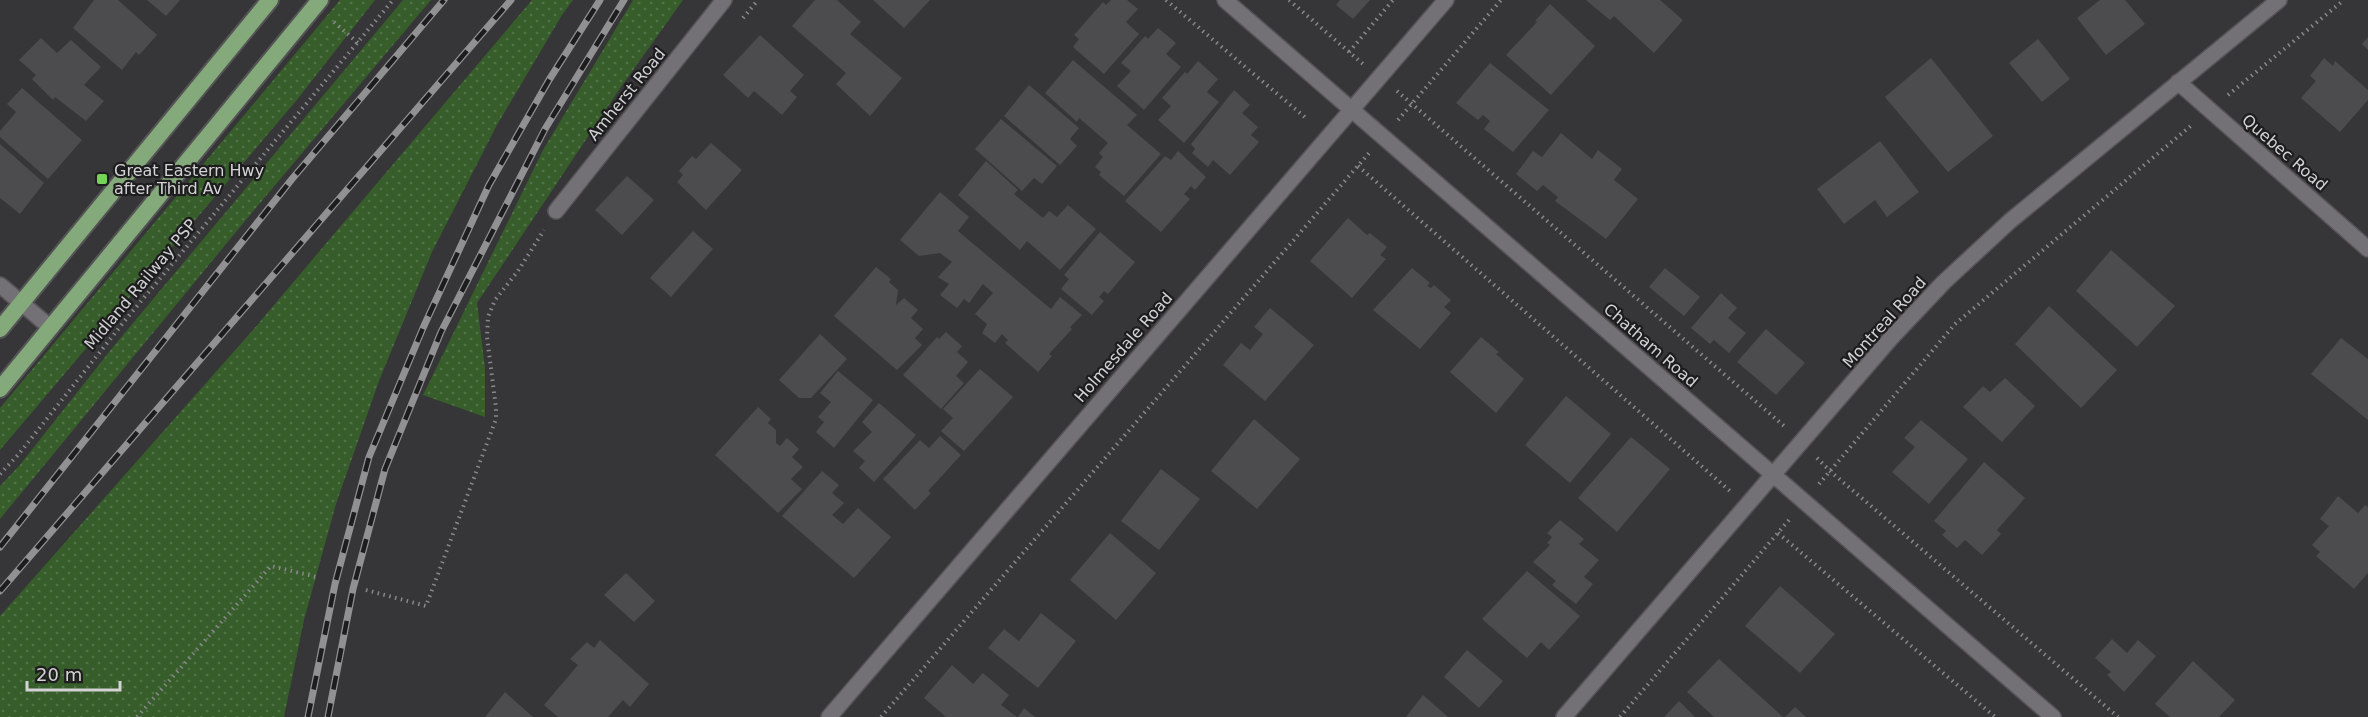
<svg xmlns="http://www.w3.org/2000/svg" width="2368" height="717" font-family="'DejaVu Sans',sans-serif">
  <style>
    .grass { fill: url(#grass-dots) }
    .building { fill: #4c4b4e }
    .lines { fill: none; stroke-linecap: round; stroke-linejoin: round }
    .minor-casing { stroke: #545355; stroke-width: 18 }
    .tertiary-casing { stroke: #545355; stroke-width: 18 }
    .trunk-casing { stroke: #545355; stroke-width: 20 }
    .path { stroke: #89888b; stroke-width: 4; stroke-dasharray: 1.5 4.5; stroke-linecap: butt }
    .minor { stroke: #737175; stroke-width: 15 }
    .tertiary { stroke: #737175; stroke-width: 15 }
    .trunk { stroke: #84a97a; stroke-width: 16 }
    .rail-casing { stroke: #919092; stroke-width: 7 }
    .rail { stroke: #1e1d1e; stroke-width: 4.5; stroke-dasharray: 14; stroke-linecap: butt }
    .poi-dot { fill: #77d259; stroke: #1e1d1e; stroke-width: 2 }
    .labels { text-anchor: middle; stroke-width: 4.5; stroke-linejoin: round; paint-order: stroke }
    .street-label { font-size: 16px; fill: #d3d2d4; stroke: #1e1d1e }
    .poi-label { font-size: 16px; fill: #d3d2d4; stroke: #1e1d1e; text-anchor: start }
  </style>
  <defs>
    <pattern id="grass-dots" width="8" height="8" patternUnits="userSpaceOnUse" patternTransform="scale(1.5)"><rect width="8" height="8" fill="#365d2a"/><path d="M2 2h.1M6 6h.1" fill="none" stroke="#527348" stroke-width="1.8" stroke-linecap="round"/></pattern>
  </defs>
  <rect width="100%" height="100%" fill="#363538"/>
  <g class="grass">
    <path d="M340,0H375L296,101L0,450V408Z"/>
    <path d="M403,0H431L245,221L0,519V486L19,466L113,347Z"/>
    <path d="M532,0H573L562,15L497,125L432,252L379,381L336,504L304,620L284,717H0V616L252,331Z"/>
    <path d="M633,0H683L621,87L477,303L485,368V417L423,395L543,150Z"/>
  </g>
  <g class="building">
    <path d="M94,0H118L157,35L139,55L136,52L122,70L73,28Z"/>
    <path d="M147,0H180L166,16Z"/>
    <path d="M815,0H837L861,22L850,34L902,78L870,116L836,84L846,73L792,26Z"/>
    <path d="M873,0H930L904,28Z"/>
    <path d="M1111,0H1127L1138,9L1126,22L1139,34L1104,74L1073,47L1079,39L1074,35L1103,2L1106,5Z"/>
    <path d="M1340,0H1370L1353,19L1336,5Z"/>
    <path d="M1586,0H1660L1683,20L1654,53L1614,16L1610,20Z"/>
    <path d="M2100,0H2125L2145,24L2106,55L2077,18Z"/>
    <path d="M1550,4L1595,46L1551,95L1506,55L1537,22L1535,21Z"/>
    <path d="M1158,28L1176,43L1166,54L1181,67L1144,110L1117,86L1131,71L1121,63L1145,36L1148,39Z"/>
    <path d="M760,35L804,75L790,91L797,97L782,115L754,91L748,98L723,75Z"/>
    <path d="M2368,37V50L2362,44Z"/>
    <path d="M41,38L57,53L71,40L101,67L84,85L104,101L86,121L55,97L53,100L32,79L36,75L19,60Z"/>
    <path d="M2038,39L2070,79L2042,102L2009,63Z"/>
    <path d="M1931,58L1993,136L1948,172L1885,97Z"/>
    <path d="M2324,58L2333,66L2335,61L2368,90V100L2340,132L2301,98L2316,81L2310,76Z"/>
    <path d="M1073,60L1137,115L1127,125L1161,154L1124,196L1099,175L1101,172L1095,167L1103,157L1099,153L1108,143L1079,118L1077,122L1045,93Z"/>
    <path d="M1198,61L1218,79L1207,92L1219,102L1184,143L1158,120L1171,106L1162,98L1185,72L1187,74Z"/>
    <path d="M1490,63L1549,110L1513,152L1484,129L1490,121L1483,115L1478,120L1456,103Z"/>
    <path d="M1029,85L1079,128L1070,139L1077,146L1060,165L1004,116Z"/>
    <path d="M22,88L82,140L48,179L0,137V131L16,112L7,104Z"/>
    <path d="M1234,90L1250,105L1242,113L1258,127L1251,135L1259,142L1230,175L1213,160L1208,167L1192,153L1195,149L1191,144Z"/>
    <path d="M1001,119L1057,166L1042,184L1034,178L1022,191L975,149Z"/>
    <path d="M1561,133L1592,159L1598,150L1622,169L1614,180L1638,199L1606,239L1555,201L1558,197L1543,185L1537,191L1516,174L1533,151L1542,157Z"/>
    <path d="M1880,141L1919,192L1887,217L1875,200L1844,224L1817,189Z"/>
    <path d="M711,143L742,170L706,210L677,182L683,175L679,171L692,156L696,159Z"/>
    <path d="M0,144L44,183L20,214L0,198Z"/>
    <path d="M1178,151L1206,177L1195,190L1191,186L1184,194L1190,199L1161,232L1125,201L1165,156L1171,160Z"/>
    <path d="M986,161L1018,190L1014,194L1043,218L1049,211L1057,217L1068,205L1096,229L1060,270L1027,241L1020,250L958,195Z"/>
    <path d="M627,176L654,200L622,235L595,210Z"/>
    <path d="M940,192L969,217L958,231L1051,309L1060,297L1082,315L1070,327L1072,329L1049,354L1052,356L1038,372L1005,343L1008,340L1002,334L995,343L982,333L987,324L975,314L993,293L983,284L969,303L964,299L957,308L940,295L949,284L938,277L952,262L940,253L919,256L900,240Z"/>
    <path d="M1348,218L1367,235L1370,233L1387,247L1380,255L1386,259L1352,298L1310,261Z"/>
    <path d="M693,231L713,249L671,297L650,278Z"/>
    <path d="M1100,232L1135,262L1108,294L1104,291L1099,297L1104,301L1092,315L1061,289L1069,279L1064,275Z"/>
    <path d="M2111,250L2175,306L2137,347L2076,291Z"/>
    <path d="M876,267L891,279L889,282L898,290L896,305L904,298L918,310L911,318L923,329L915,338L922,345L897,370L834,316Z"/>
    <path d="M1412,268L1430,283L1427,286L1431,288L1434,285L1451,300L1444,307L1451,313L1420,349L1373,310Z"/>
    <path d="M1665,268L1700,297L1684,316L1649,287Z"/>
    <path d="M1721,293L1737,308L1728,318L1746,333L1729,353L1714,340L1710,344L1691,328Z"/>
    <path d="M2049,306L2117,370L2081,408L2015,344Z"/>
    <path d="M1270,308L1314,345L1265,401L1223,365L1241,343L1250,350L1263,334L1254,327Z"/>
    <path d="M1766,329L1805,363L1776,395L1737,362Z"/>
    <path d="M946,332L962,346L957,352L968,362L956,376L964,383L941,409L903,375L937,337L939,339Z"/>
    <path d="M820,334L847,359L811,398H799L779,380Z"/>
    <path d="M1481,337L1499,352L1496,354L1524,379L1496,413L1450,372Z"/>
    <path d="M2341,338L2368,359V420L2311,374Z"/>
    <path d="M980,369L1013,397L964,451L941,431L953,418L943,409Z"/>
    <path d="M838,371L873,400L834,448L816,432L824,422L818,417L831,402L820,393Z"/>
    <path d="M2005,378L2035,406L2002,442L1963,407L1983,386L1990,392Z"/>
    <path d="M1566,396L1611,434L1570,483L1525,445Z"/>
    <path d="M879,403L916,435L874,482L859,468L865,461L853,451L872,432L862,422Z"/>
    <path d="M758,407L771,419L768,423L776,430V443L780,446L787,438L799,449L792,457L803,467L791,479L802,489L778,513L715,455Z"/>
    <path d="M1254,419L1300,459L1257,509L1211,471Z"/>
    <path d="M1921,420L1968,459L1929,504L1892,472L1915,447L1904,438Z"/>
    <path d="M940,436L961,455L928,491L931,493L915,510L883,479L920,440L929,448Z"/>
    <path d="M1631,437L1670,469L1617,532L1578,498Z"/>
    <path d="M1984,462L2025,498L1997,530L2001,534L1982,555L1965,540L1957,548L1942,535L1946,531L1934,521Z"/>
    <path d="M1161,469L1200,499L1159,550L1121,521Z"/>
    <path d="M822,471L839,485L832,493L844,503L832,515L843,524L858,508L891,537L854,578L782,516Z"/>
    <path d="M2338,496L2358,513L2365,505L2368,507V573L2354,589L2316,556L2320,552L2312,545L2329,526L2320,519Z"/>
    <path d="M1560,520L1584,539L1579,544L1599,560L1584,577L1593,584L1576,604L1552,585L1556,581L1533,562L1550,545L1547,543L1552,537L1547,533Z"/>
    <path d="M1110,533L1156,573L1116,620L1070,580Z"/>
    <path d="M1527,571L1580,616L1549,650L1541,642L1527,658L1482,619Z"/>
    <path d="M626,573L655,601L634,622L604,595Z"/>
    <path d="M1780,586L1835,634L1800,673L1745,626Z"/>
    <path d="M1041,613L1076,641L1038,688L988,648L1004,629L1019,641Z"/>
    <path d="M2112,639L2127,653L2138,640L2156,656L2124,692L2107,675L2111,672L2095,658Z"/>
    <path d="M600,640L649,684L630,707L623,700L608,717H558L544,705L578,665L570,659L587,642L594,648Z"/>
    <path d="M1467,650L1503,681L1479,708L1444,677Z"/>
    <path d="M1719,659L1783,717H1714L1687,692Z"/>
    <path d="M2193,661L2235,700L2219,717H2170L2155,704Z"/>
    <path d="M952,665L973,684L983,673L1009,695L1001,705L1017,717H946L924,698Z"/>
    <path d="M505,692L533,717H485Z"/>
    <path d="M1423,695L1448,717H1406Z"/>
    <path d="M1679,701L1695,717H1664Z"/>
    <path d="M1795,707L1806,717H1785Z"/>
    <path d="M1024,708L1035,717H1018Z"/>
  </g>
  <g class="lines">
    <defs>
      <g id="minor">
        <path d="M1225,0L2053,717"/>
        <path d="M2178,82L2368,249"/>
        <path d="M0,285L51,328"/>
        <path d="M829,717L1446,0"/>
        <path d="M1564,717L1891,338L1944,282L2010,221L2279,0"/>
      </g>
      <path id="tertiary" d="M556,211L724,0"/>
      <g id="trunk">
        <path d="M0,329L270,0"/>
        <path d="M0,389L320,0"/>
      </g>
    </defs>
    <use href="#minor" class="minor-casing"/>
    <use href="#tertiary" class="tertiary-casing"/>
    <use href="#trunk" class="trunk-casing"/>
    <g class="path">
      <path d="M1166,0L1307,119"/>
      <path d="M1289,0L1363,64"/>
      <path d="M743,18L758,0"/>
      <path d="M334,22L358,43"/>
      <path d="M1349,52L1393,0"/>
      <path d="M1397,91L1784,426"/>
      <path d="M2228,95L2344,0"/>
      <path d="M1398,120L1501,0"/>
      <path d="M1358,166L1730,491"/>
      <path d="M1817,458L1830,471L2118,717"/>
      <path d="M0,474L18,455L127,318L393,0"/>
      <path d="M1819,484L1955,324L2193,124"/>
      <path d="M1778,533L1995,717"/>
      <path d="M366,590L426,606L496,419V408L487,337L488,317L495,300L518,271L544,230"/>
      <path d="M137,717L271,566L317,577"/>
      <path d="M881,717L1369,153"/>
      <path d="M1620,717L1789,520"/>
    </g>
    <use href="#minor" class="minor"/>
    <use href="#tertiary" class="tertiary"/>
    <use href="#trunk" class="trunk"/>
    <defs>
      <g id="rail">
        <path d="M0,547L292,179L444,0"/>
        <path d="M0,591L511,0"/>
        <path d="M308,717L335,584L369,457L423,328L489,185L549,80L600,0"/>
        <path d="M328,717L353,589L385,469L441,332L545,129L624,0"/>
      </g>
    </defs>
    <use href="#rail" class="rail-casing"/>
    <use href="#rail" class="rail"/>
  </g>
  <rect class="poi-dot" x="96" y="173" width="12" height="12" rx="3"/>
  <g class="labels">
    <g class="street-label">
      <text transform="translate(626 94) rotate(-51)" y="6">Amherst Road</text>
      <text transform="translate(2285 152) rotate(41)" y="6">Quebec Road</text>
      <text transform="translate(140 284) rotate(-50)" y="6">Midland Railway PSP</text>
      <text transform="translate(1884 322) rotate(-48)" y="6">Montreal Road</text>
      <text transform="translate(1651 345) rotate(41)" y="6">Chatham Road</text>
      <text transform="translate(1123 347) rotate(-49)" y="6">Holmesdale Road</text>
    </g>
    <g class="poi-label">
      <text x="114" y="176">Great Eastern Hwy<tspan x="114" dy="18">after Third Av</tspan></text>
    </g>
  </g>
  <path d="M27 681v9h93v-9" fill="none" stroke="#d3d2d4" stroke-width="3"/>
  <text x="36" y="681" font-size="18" fill="#d3d2d4" stroke="#1e1d1e" stroke-width="4.5" paint-order="stroke">20 m</text>
</svg>
